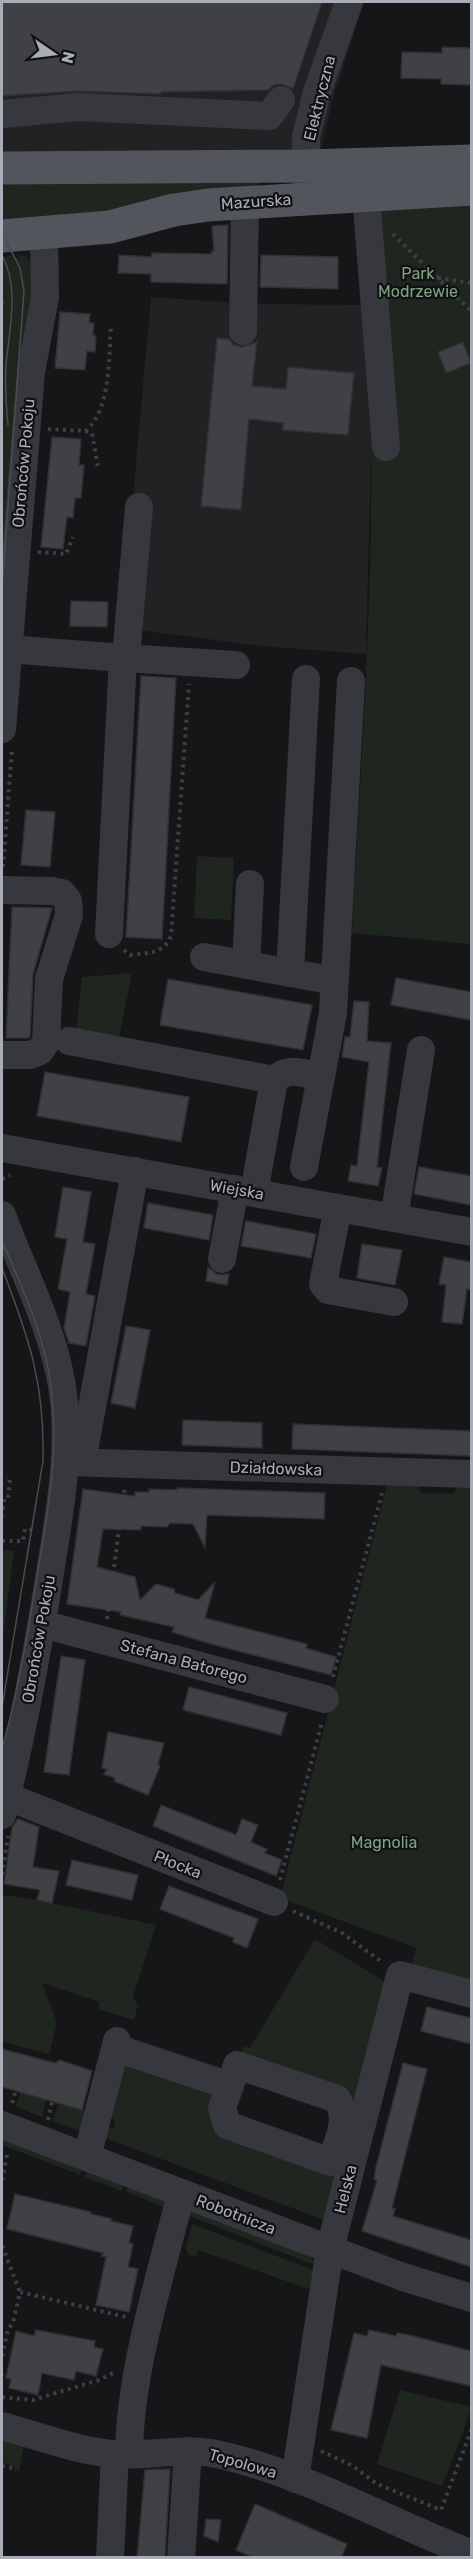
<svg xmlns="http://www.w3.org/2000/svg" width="473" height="2559" font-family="Rubik,sans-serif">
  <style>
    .built { fill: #222225 }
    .green { fill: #1e261f }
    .building { fill: #404145; stroke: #303034; stroke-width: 1.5 }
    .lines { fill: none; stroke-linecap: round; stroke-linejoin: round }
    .path { stroke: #3d3f44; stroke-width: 4; stroke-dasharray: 3 4.5; stroke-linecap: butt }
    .minor { stroke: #37383d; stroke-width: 28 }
    .major { stroke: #53555c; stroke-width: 33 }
    .tram { stroke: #4a4c52; stroke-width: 1.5 }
    .labels { text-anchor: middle; stroke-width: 4.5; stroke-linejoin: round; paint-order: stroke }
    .street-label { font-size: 16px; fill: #a8adb8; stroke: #111113 }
    .park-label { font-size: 16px; fill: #7fa381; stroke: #111113 }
  </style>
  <rect width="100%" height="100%" fill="#161618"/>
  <g class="built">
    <path d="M2,2H364L332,101L320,155L2,157Z"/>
    <path d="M151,297L252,304L366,305L371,448L366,654L261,646L137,630L120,641Z"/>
  </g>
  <g class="green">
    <path d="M2,178L264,181L256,186L146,207L2,222Z"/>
    <path d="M471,200V944L352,933C360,772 373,609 371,447C370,366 366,286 366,206Z"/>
    <path d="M17,254L27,257L35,267L2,623V258L12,255L14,258L19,257Z"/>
    <path d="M197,856L234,858L231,920L194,918Z"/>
    <path d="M132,973L119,1039L76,1031L82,977Z"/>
    <path d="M388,1481L419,1483L420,1493L453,1494L458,1486L471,1488V1985L411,1968L416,1948L280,1898Z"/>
    <path d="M2,1550L14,1551L2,1644Z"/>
    <path d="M3,1895L37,1900L156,1925L133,1997L138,2005L134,2020L98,2009L99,2002L42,1983L57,2023L49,2054L2,2042Z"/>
    <path d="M315,1939L387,1983L327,2221L103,2137L105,2128L113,2129L115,2119L103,2116L116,2062L227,2095L222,2108L331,2161L344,2116L237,2065L244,2046L250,2048Z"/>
    <path d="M20,2092L46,2099L42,2117L16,2107Z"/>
    <path d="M58,2104L88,2112L81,2131L53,2121Z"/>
    <path d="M2,2136L82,2166L80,2175L2,2145Z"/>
    <path d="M87,2168L124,2182L122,2191L85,2177Z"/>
    <path d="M128,2183L171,2199L173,2210L126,2192Z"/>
    <path d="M190,2207L311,2257L317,2266L184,2214Z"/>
    <path d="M192,2224L313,2270L310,2287L306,2288L198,2250L195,2257L188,2254L186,2248Z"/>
    <path d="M400,2390L471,2407L463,2433L442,2486L377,2464Z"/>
    <path d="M2,2440L24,2445L19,2471L14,2470L15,2466L2,2463Z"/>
  </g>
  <g class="building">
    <path d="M2,2H322L293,89L282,84L274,85L268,90L161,92V94L78,91L2,96Z"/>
    <path d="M442,47L471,48V85L441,84V79L401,78L402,52L442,53Z"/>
    <path d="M228,225L227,284L151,282V274L118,273L119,255L152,257V253L211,254L212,251H214L212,226Z"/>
    <path d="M261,255L338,257V289L260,287Z"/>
    <path d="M60,312L90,314L89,323H94L93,335L96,336L95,352L87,351L85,370L55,368Z"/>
    <path d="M217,338L229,339L234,345L242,347L257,342L252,386L286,389L288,367L354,373L348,435L283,430V423L249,419L241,510L201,506Z"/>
    <path d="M463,342L471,363L446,373L438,352Z"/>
    <path d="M52,437L81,439L79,465H84L81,498H75L73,518L67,517L63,549L41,547Z"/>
    <path d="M71,601L108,602L107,627L70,626Z"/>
    <path d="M141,676L176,678L162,939L126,937Z"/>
    <path d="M26,810L55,812L50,867L21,865Z"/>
    <path d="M12,907L52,908L33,974L30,1037L27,1038H6Z"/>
    <path d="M396,978L471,992V1020L391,1005Z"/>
    <path d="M168,979L312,1005L303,1050L160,1025Z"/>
    <path d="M354,1001L369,1002L367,1041L391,1043L377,1167L382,1168L378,1186L348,1181L351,1165L357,1166L369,1062L342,1057L345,1037H350Z"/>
    <path d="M45,1072L189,1097L181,1142L37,1116Z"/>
    <path d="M419,1167L471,1176V1205L414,1194Z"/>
    <path d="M63,1187L91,1192L83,1242L95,1244L86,1294L95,1296L86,1346L69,1343L64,1328L70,1292L58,1289L67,1239L55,1237Z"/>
    <path d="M148,1203L213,1215L209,1240L144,1228Z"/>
    <path d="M246,1221L316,1234L311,1258L241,1246Z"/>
    <path d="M362,1244L402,1250L395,1285L357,1278Z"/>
    <path d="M444,1257L471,1262V1290L467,1289L462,1324L442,1322L446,1285L439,1284Z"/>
    <path d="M208,1267L218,1275L229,1274L227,1285L206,1281Z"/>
    <path d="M126,1326L150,1330L135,1408L111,1403Z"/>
    <path d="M183,1420L262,1423V1448L182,1445Z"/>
    <path d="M293,1424L471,1431V1456L292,1449Z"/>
    <path d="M177,1488L325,1493L324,1519L207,1515L205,1548L193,1524L170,1523L167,1527L141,1526V1530L103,1529L97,1567L135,1577L140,1600L156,1584L174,1589L175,1593L198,1600L215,1582L205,1618L307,1644L306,1648L336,1657L331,1675L211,1644L172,1632L174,1627L120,1615L121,1612L67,1604L83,1489L135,1496V1492H149V1489L177,1490Z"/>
    <path d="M61,1656L85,1660L69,1775L44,1772Z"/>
    <path d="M189,1687L287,1713L281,1735L183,1710Z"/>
    <path d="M108,1732L164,1743L158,1764L160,1766L148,1795L114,1781L115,1778L104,1774L107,1769L102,1768Z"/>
    <path d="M161,1805L236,1835L242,1819L258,1825L251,1842L267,1849L265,1853L282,1860L276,1876L153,1826Z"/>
    <path d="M18,1819L39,1827L33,1867L59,1871L52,1903L37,1900L40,1890L4,1884L12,1827Z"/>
    <path d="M72,1860L138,1875L132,1900L66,1885Z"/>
    <path d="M169,1886L258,1919L247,1948L233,1942L234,1938L160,1909Z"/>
    <path d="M427,2007L471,2018V2044L421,2031Z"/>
    <path d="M2,2049L55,2063L60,2060L92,2071L82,2110L2,2087Z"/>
    <path d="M403,2063L427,2069L392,2208L395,2209L393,2216L471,2240V2267L362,2231L377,2180L374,2179L376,2167Z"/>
    <path d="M15,2194L91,2212V2214L112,2219L111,2221L133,2226L129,2243L133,2244L128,2267L138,2269L129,2312L96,2305L106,2257L102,2256L103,2253L7,2229Z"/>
    <path d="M36,2330L95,2341L94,2347L103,2349L96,2376L76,2371L74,2380L42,2373L38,2395L9,2388L11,2379L6,2378L16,2331L34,2336Z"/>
    <path d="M369,2330L396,2336L397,2333L409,2335L471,2351V2386L381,2365L367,2438L331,2430L354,2333L367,2336Z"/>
    <path d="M170,2469L165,2558H137L145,2470Z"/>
    <path d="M255,2504L347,2544L341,2558H255L236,2550Z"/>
    <path d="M206,2519L221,2520L218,2542L204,2536Z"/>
  </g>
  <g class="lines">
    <g class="path">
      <path d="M393,234L472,312"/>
      <path d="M438,278L472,283"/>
      <path d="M2,301V307"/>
      <path d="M48,429L85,431L92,433L98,468"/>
      <path d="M85,431C111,412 109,354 111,325"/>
      <path d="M38,552L66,554L73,537"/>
      <path d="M3,867L12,749"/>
      <path d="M124,950L130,955C147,953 164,954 171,936L189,684"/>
      <path d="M2,1179L10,1175"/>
      <path d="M2,1517L4,1499L8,1498L10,1478H7"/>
      <path d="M2,1541H23L25,1529L33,1530"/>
      <path d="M107,1619L125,1486"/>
      <path d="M333,1677L382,1493"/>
      <path d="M2,1875L8,1836"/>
      <path d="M280,1880L322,1722"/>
      <path d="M293,1911L342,1933L382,1962"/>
      <path d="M12,2103L16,2090"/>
      <path d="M48,2120L52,2102"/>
      <path d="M2,2180L8,2151"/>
      <path d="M2,2246L20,2292"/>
      <path d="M2,2356L8,2329L13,2323L20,2292L126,2317"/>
      <path d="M2,2375V2376"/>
      <path d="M2,2397L33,2400L99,2380L113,2373"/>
      <path d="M321,2451L353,2466L377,2484L441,2510L472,2428"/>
      <path d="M2,2466L13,2468"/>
    </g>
    <g class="minor">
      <path d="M2,114L79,107L269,116L281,100"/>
      <path d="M307,188L306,137L317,92L349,2"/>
      <path d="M366,195L386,447"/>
      <path d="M243,331L245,202"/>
      <path d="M139,507L127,645L123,658L236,665"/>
      <path d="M8,649L123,658L109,934"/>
      <path d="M2,729L31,372L45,297L44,234"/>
      <path d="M2,890L52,891L62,893L68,901L69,915L49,979L46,1042L40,1051L30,1055H2"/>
      <path d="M204,957L335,981"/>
      <path d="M246,965L250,884"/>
      <path d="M290,973L306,679"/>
      <path d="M69,1041L274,1080L254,1193"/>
      <path d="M274,1080C288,1066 303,1073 319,1077"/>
      <path d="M2,1148L472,1232"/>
      <path d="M304,1167L333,1013L351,681"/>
      <path d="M338,1208L323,1284L328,1290L394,1302"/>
      <path d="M2,1215C23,1272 52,1326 62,1386C72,1451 59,1515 49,1579C36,1659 22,1737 2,1815"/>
      <path d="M394,1218L421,1050"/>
      <path d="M222,1259L235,1189"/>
      <path d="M65,1462L471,1474"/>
      <path d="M82,1462L135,1171"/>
      <path d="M42,1624L325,1699"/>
      <path d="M6,1796L274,1902"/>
      <path d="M116,2048L230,2086"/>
      <path d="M237,2065L337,2099C350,2120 338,2140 331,2162L227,2125L222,2108Z"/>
      <path d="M2,2125L403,2277L472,2298"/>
      <path d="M87,2157L117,2041"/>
      <path d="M2,2426C38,2436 75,2450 112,2454C149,2457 185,2446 221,2455C308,2475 389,2522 472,2554"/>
      <path d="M129,2453C130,2370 161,2275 181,2193"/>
      <path d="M295,2479L330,2249L400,1975L472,1994"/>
      <path d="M110,2558L115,2454"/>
      <path d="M181,2558L188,2451"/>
    </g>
    <g class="major">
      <path d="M2,168L307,166L472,161"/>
      <path d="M2,236L110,227L174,210L208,205L472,189"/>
    </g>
    <g class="tram">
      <path d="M2,233L20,268L24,291L2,588"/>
      <path d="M2,255C20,288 9,330 6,365C5,385 6,405 8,425"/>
      <path d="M2,1241C20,1282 41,1328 49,1373C61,1445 49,1505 37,1576C28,1634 18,1692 2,1749"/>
      <path d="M2,1268C29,1338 45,1384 43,1461L2,1707"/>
    </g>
  </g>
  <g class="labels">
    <g class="street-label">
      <text transform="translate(319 98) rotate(-76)" y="6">Elektryczna</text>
      <text transform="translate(256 201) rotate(-4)" y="6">Mazurska</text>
      <text transform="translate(23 463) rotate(-85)" y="6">Obrońców Pokoju</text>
      <text transform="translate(237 1189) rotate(10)" y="6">Wiejska</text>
      <text transform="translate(276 1468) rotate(2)" y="6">Działdowska</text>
      <text transform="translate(38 1639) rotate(-80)" y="6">Obrońców Pokoju</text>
      <text transform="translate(184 1661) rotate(15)" y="6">Stefana Batorego</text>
      <text transform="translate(178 1864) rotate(22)" y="6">Płocka</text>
      <text transform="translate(345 2189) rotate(-76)" y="6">Helska</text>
      <text transform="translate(236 2214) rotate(21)" y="6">Robotnicza</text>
      <text transform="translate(243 2463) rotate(16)" y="6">Topolowa</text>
    </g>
    <g class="park-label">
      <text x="418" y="279">Park<tspan x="418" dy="18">Modrzewie</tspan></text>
      <text x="384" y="1848">Magnolia</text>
    </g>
  </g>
  <rect width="473" height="2559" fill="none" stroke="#a8adb8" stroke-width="6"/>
  <g transform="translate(54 54) rotate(104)" stroke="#111113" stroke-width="4.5" paint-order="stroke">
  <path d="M0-4.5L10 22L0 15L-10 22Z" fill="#a8adb8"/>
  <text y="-9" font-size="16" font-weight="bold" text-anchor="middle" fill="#a8adb8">N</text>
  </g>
</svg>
